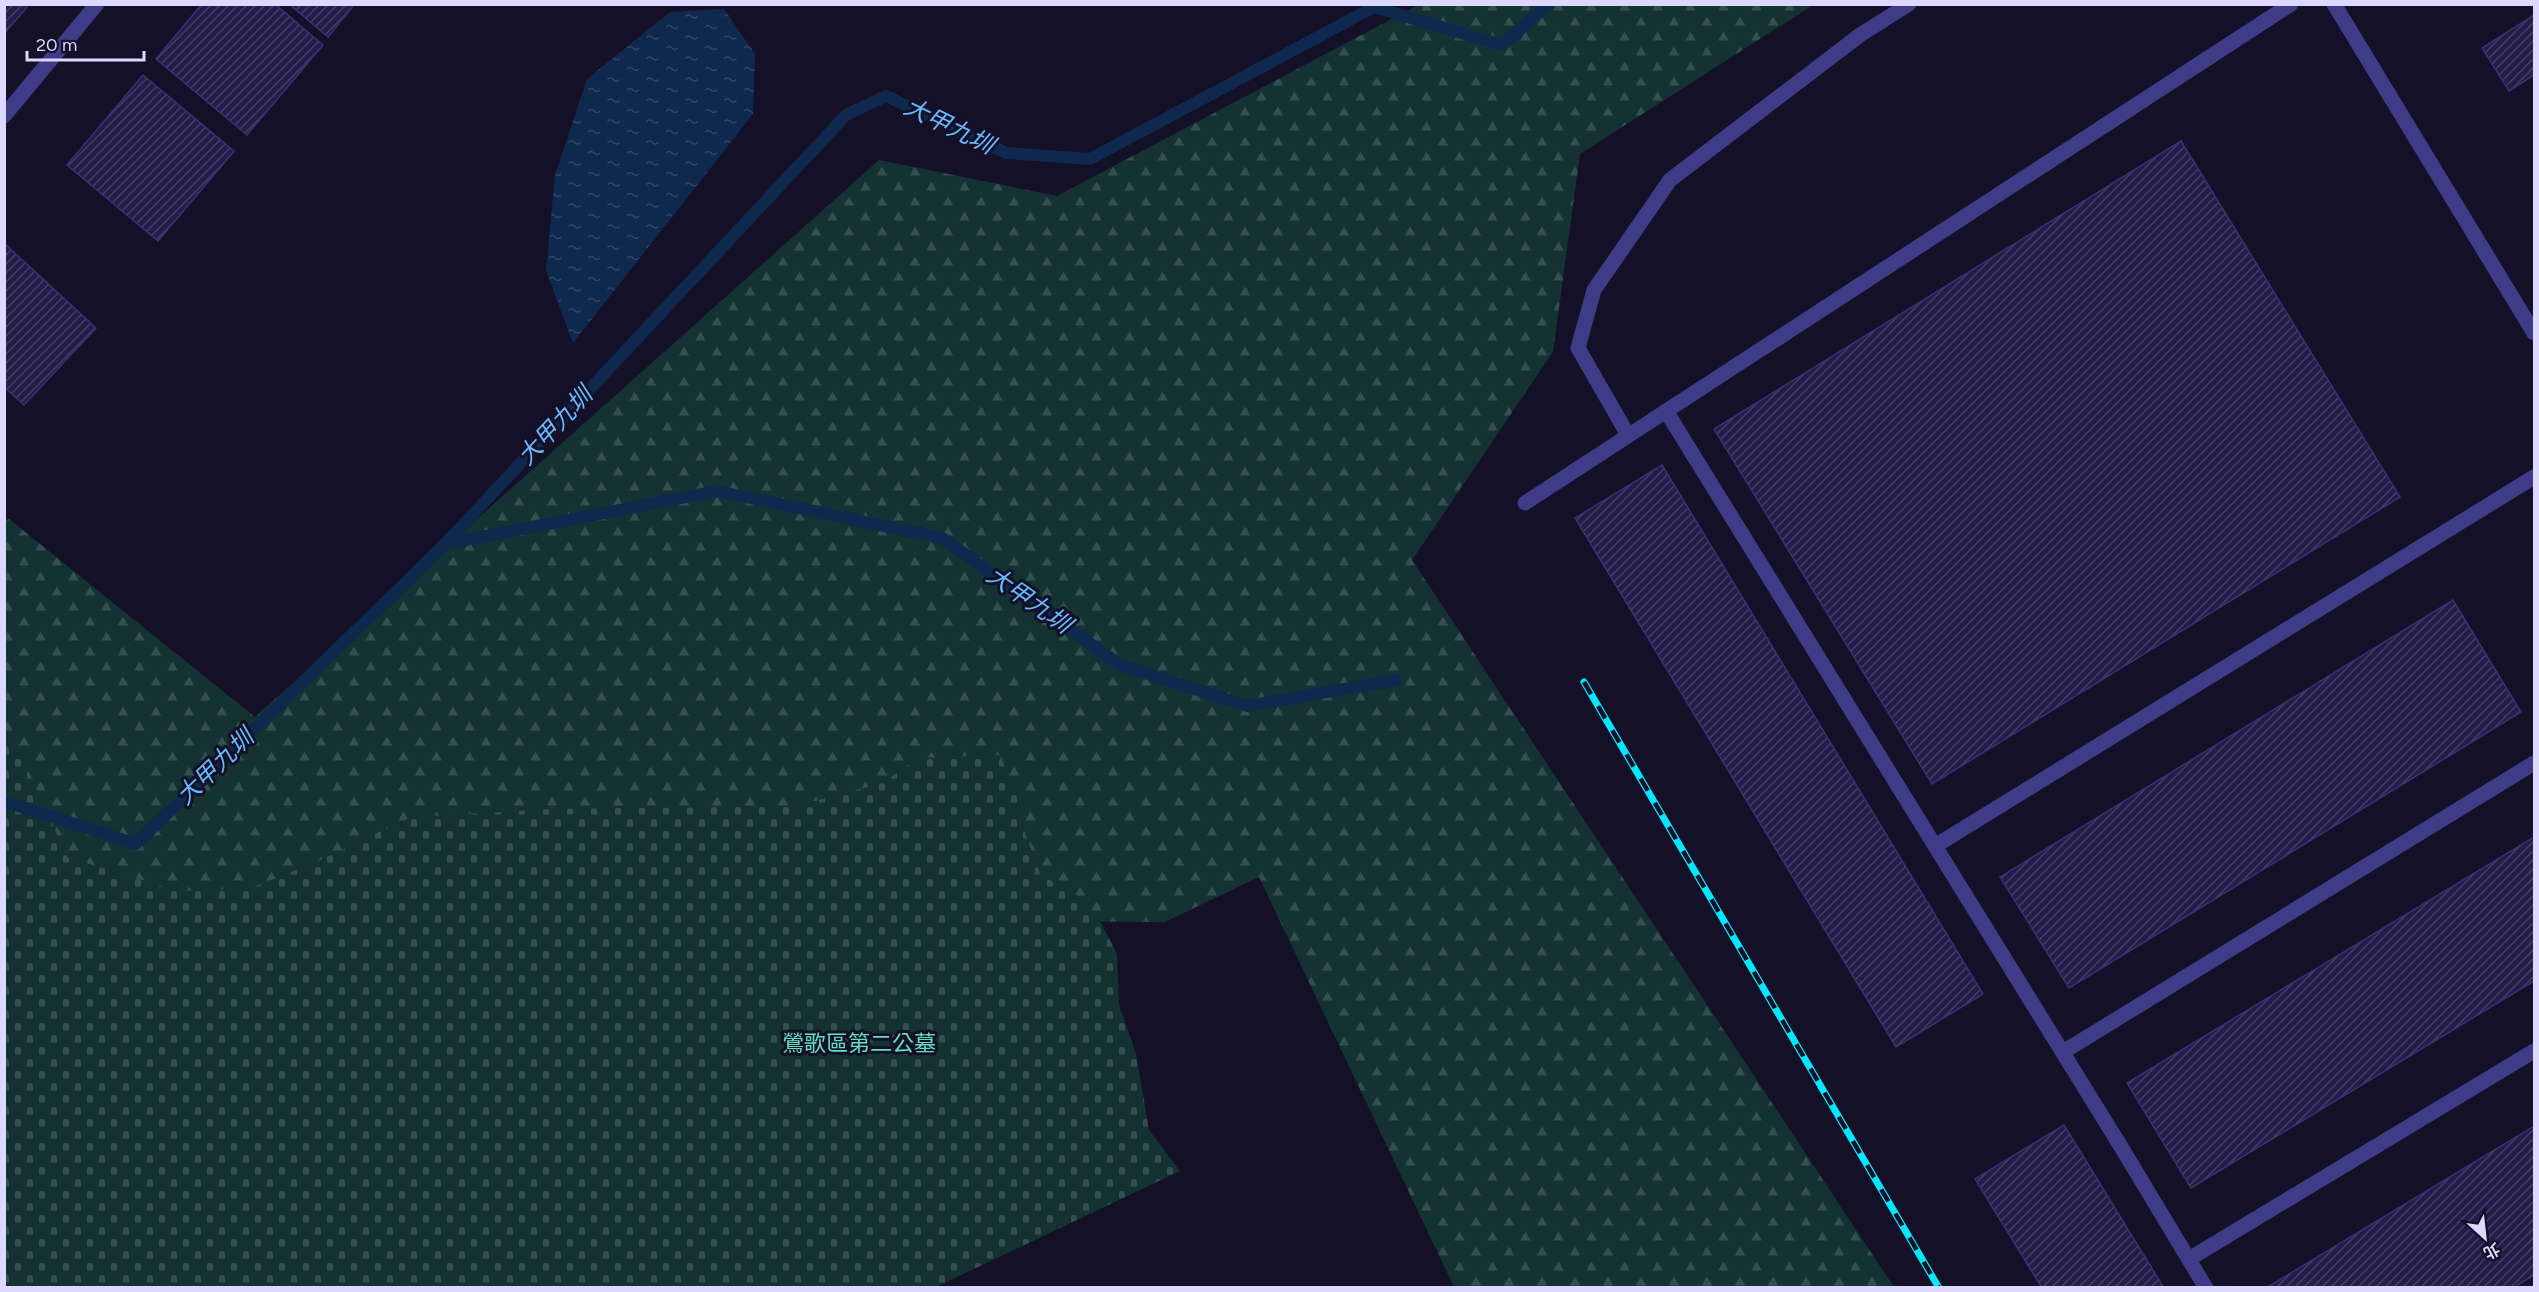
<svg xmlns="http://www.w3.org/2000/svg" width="2539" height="1292" font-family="Figtree,'Noto Sans TC',sans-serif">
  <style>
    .forest { fill: url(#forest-firs) }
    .cemetery { fill: url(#cemetery-stones) }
    .water { fill: url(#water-ripples) }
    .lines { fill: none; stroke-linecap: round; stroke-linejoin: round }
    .stream { stroke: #0f284d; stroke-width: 12 }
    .building { fill: url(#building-hatch); stroke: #3c2f75; stroke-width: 1.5 }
    .lane { stroke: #3e3c87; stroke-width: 15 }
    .street { stroke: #3e3c87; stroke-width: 15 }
    .rail-casing { stroke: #07e7fc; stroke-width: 7 }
    .rail { stroke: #141028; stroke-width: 4.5; stroke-dasharray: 14; stroke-linecap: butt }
    .labels { text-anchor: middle; stroke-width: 6; stroke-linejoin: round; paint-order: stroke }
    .park-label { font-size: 22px; fill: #64dfbe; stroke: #141028 }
    .water-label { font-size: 24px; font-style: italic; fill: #67bafd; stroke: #141028 }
  </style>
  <defs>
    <pattern id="forest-firs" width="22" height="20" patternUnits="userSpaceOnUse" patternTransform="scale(1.5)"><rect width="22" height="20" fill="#133231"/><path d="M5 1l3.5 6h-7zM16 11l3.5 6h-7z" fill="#354f50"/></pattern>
    <pattern id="cemetery-stones" width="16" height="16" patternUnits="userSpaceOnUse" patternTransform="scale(1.5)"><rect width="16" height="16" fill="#133231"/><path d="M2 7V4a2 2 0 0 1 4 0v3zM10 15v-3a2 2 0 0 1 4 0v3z" fill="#354f50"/></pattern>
    <pattern id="water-ripples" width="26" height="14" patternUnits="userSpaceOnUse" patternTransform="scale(1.5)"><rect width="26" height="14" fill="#0f284d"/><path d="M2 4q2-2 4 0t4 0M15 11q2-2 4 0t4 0" fill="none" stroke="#314668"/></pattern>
    <pattern id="building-hatch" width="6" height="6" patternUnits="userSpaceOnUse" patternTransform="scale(1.5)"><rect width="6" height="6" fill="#251d49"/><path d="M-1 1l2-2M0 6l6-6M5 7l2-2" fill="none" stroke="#443d64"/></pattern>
  </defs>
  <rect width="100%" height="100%" fill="#141028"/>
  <path class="forest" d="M1418,5H1813L1580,154L1553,352L1412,560L1894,1287H1454L1259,877L1165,922L87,915L5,922L4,521L9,519L255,717L879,160L1057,196Z"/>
  <path class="cemetery" d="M16,743L67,857L178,891L251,888L316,862L411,817L553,809L796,806L883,783L918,758L999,755L1019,794L1023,828L1041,876L1075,893L1100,921L1117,954L1119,1005L1136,1054L1149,1130L1180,1171L936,1287H5L4,746Z"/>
  <path class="water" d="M724,9L755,54L753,114L573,343L546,271L555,175L587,79L670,12Z"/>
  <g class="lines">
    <g class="stream">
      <path d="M445,544L846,115L886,96L1006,153L1090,159L1374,7L1502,45L1549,4"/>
      <path d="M4,801L136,844L445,544L717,491L942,538L1120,665L1247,706L1396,680"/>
    </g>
  </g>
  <g class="building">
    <path d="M4,4H23L27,7L4,34Z"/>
    <path d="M202,4H275L323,45L247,135L156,59Z"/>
    <path d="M289,4H355L328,37Z"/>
    <path d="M2534,15V75L2509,91L2482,48Z"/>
    <path d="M143,75L234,151L158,241L67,165Z"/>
    <path d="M2181,141L2400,497L1932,784L1714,429Z"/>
    <path d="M4,243L96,328L24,405L4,387Z"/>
    <path d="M1662,465L1983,994L1896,1047L1575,518Z"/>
    <path d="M2453,600L2521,712L2069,988L2000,877Z"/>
    <path d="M2534,837V981L2191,1188L2127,1083Z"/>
    <path d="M2064,1125L2164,1288H2042L1975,1179Z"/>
    <path d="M2534,1126V1275L2513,1288H2266Z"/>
  </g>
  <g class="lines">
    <g class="lane">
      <path d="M2334,4L2534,333"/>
      <path d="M1666,411L2123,1150L2206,1288"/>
      <path d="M1628,435L1578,348L1594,290L1670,180L1860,35L1909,4"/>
      <path d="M1525,503L2291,4"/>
      <path d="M1935,846L2534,477"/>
      <path d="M2063,1052L2534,763"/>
      <path d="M2189,1259L2534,1051"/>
    </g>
    <path class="street" d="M4,116L97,4"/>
    <defs>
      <path id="rail" d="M1584,682L1939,1288"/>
    </defs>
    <use href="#rail" class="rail-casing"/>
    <use href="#rail" class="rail"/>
  </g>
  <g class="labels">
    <g class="park-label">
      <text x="859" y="1051">鶯歌區第二公墓</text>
    </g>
    <g class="water-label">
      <text transform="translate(949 126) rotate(26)" y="8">大甲九圳</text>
      <text transform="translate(555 426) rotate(-47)" y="8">大甲九圳</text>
      <text transform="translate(1029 600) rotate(35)" y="8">大甲九圳</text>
      <text transform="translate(215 767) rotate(-44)" y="8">大甲九圳</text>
    </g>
  </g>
  <rect width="2539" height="1292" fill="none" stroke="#dcd8ff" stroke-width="12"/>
  <g transform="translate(2485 1238) rotate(153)" stroke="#141028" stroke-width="4.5" paint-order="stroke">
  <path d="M0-4.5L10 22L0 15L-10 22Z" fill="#dcd8ff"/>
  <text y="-9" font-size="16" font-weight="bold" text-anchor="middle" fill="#dcd8ff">北</text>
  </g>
  <path d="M27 51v9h117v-9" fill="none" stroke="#dcd8ff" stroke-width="3"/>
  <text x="36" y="51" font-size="18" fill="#dcd8ff" stroke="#141028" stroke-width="4.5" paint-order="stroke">20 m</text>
</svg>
